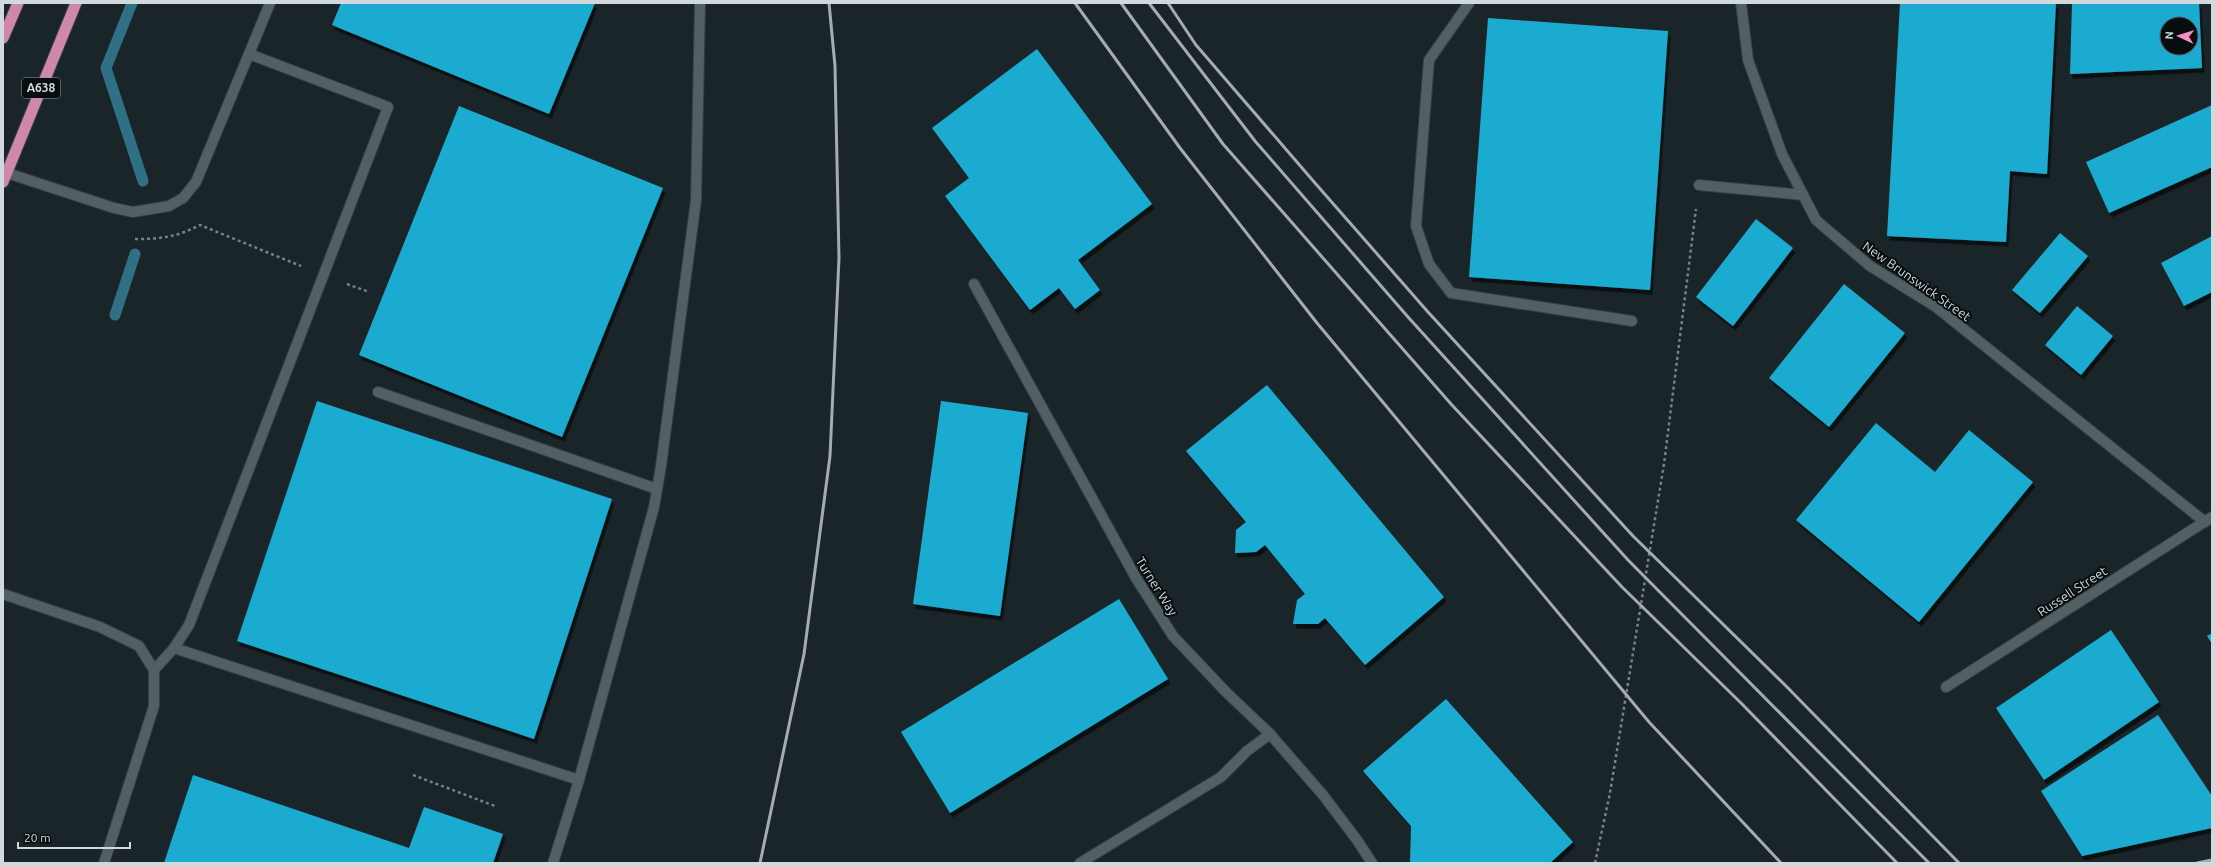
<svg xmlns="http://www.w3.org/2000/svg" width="2215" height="866" font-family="Ubuntu,sans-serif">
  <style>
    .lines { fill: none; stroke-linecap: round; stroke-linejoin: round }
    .stream { stroke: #2f7085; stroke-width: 11 }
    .building { fill: #1dabd0; fill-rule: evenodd; filter: url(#shadow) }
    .service-casing { stroke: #363f42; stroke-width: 12 }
    .trunk-casing { stroke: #363f42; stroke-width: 13 }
    .path { stroke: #798286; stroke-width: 2.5; stroke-dasharray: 3 3; stroke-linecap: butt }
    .service { stroke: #525f63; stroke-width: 10 }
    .trunk { stroke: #cf88ac; stroke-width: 11 }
    .rail { stroke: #a4acb0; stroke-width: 3 }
    .labels { text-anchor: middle; stroke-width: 4; stroke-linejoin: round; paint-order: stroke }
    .shield { fill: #080d0f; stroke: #959c9e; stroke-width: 1 }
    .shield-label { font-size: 12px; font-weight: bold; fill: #d2d9dc }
    .street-label { font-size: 13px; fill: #d2d9dc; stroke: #080d0f }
  </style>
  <defs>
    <filter id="shadow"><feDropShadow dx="2.5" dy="4.5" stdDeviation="0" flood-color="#0009"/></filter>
  </defs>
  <rect width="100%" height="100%" fill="#1a2529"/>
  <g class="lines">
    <g class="stream">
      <path d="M132,3L106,68L143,181"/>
      <path d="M115,315L135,254"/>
    </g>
  </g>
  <g class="building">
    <path d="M341,3H595L549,114L332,25Z"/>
    <path d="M1900,3H2056L2047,174L2010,171L2006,242L1887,236Z"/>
    <path d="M2072,3H2199L2202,68L2070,74ZM2167,24H2191V48H2167Z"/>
    <path d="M1488,18L1668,31L1650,290L1469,277Z"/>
    <path d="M1037,49L1152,204L1078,260L1100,290L1075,309L1059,288L1030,310L945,196L969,178L932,128Z"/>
    <path d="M2212,105V167L2109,213L2086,162Z"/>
    <path d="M459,106L663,188L562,437L359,355Z"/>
    <path d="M1756,219L1793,248L1733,326L1696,297Z"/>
    <path d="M2060,233L2088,256L2040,313L2012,290Z"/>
    <path d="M2212,236V292L2184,306L2161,263Z"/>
    <path d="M1844,284L1905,333L1829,427L1769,378Z"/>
    <path d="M2077,306L2113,336L2081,375L2045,345Z"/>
    <path d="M1267,385L1444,597L1365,665L1325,618L1318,624H1293L1297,600L1305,594L1265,545L1256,552L1235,553L1236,530L1246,522L1186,451Z"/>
    <path d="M317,401L612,499L534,739L237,641Z"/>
    <path d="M941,401L1028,413L1000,616L913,604Z"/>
    <path d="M1876,423L1935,472L1969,430L2033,482L1919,622L1796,520Z"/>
    <path d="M1119,599L1168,679L950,813L901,732Z"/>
    <path d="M2111,630L2159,702L2044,780L1996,708Z"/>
    <path d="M2212,633V644L2207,636Z"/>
    <path d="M1446,699L1573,842L1550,863H1410L1411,826L1363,771Z"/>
    <path d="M2158,715L2212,796V828L2082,856L2041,791Z"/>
    <path d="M193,775L409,848L424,807L503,834L493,863H164Z"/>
  </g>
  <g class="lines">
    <defs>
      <g id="service">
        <path d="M1469,3L1429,60L1416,226L1429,264L1451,293L1632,321"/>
        <path d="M1741,3L1748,60L1782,154L1816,220L1870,266L1936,307L2205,522"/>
        <path d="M7,173L114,208L133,212L169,206L183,198L196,182L270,3"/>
        <path d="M1699,185L1803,195"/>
        <path d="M974,284L1136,578L1173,636L1226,692L1270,734L1323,795L1357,840L1372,863"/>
        <path d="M378,392L657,489"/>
        <path d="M3,594L100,627L139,646L154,670V706L104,863"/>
        <path d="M174,648L579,780L553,863"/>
        <path d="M154,670L174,648L189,625L388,107L249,54"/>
        <path d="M1946,687L2212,517"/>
        <path d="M579,780L654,507L661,466L696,200L700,3"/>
        <path d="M1080,863L1221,777L1247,751L1270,734"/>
      </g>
      <g id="trunk">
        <path d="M3,38L18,3"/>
        <path d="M3,182L76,3"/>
      </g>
    </defs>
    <use href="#service" class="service-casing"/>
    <use href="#trunk" class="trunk-casing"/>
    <g class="path">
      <path d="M135,239C161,239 177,237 200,225L301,266"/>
      <path d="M347,284L369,292"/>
      <path d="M413,775L495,806"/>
      <path d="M1595,863L1610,793L1664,464L1696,209"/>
    </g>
    <use href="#service" class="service"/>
    <use href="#trunk" class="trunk"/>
    <g class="rail">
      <path d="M1075,3L1180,148L1317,323L1649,722L1781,863"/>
      <path d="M1121,3L1223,144L1451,404L1622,587L1741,703L1897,863"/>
      <path d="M1149,3L1255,141L1408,317L1628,560L1929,863"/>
      <path d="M1168,3L1196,45L1315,183L1428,312L1633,536L1788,688L1959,863"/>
      <path d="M760,863L804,654L830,456L839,258L835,66L829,3"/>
      <path d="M2197,863L2212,860"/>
    </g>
  </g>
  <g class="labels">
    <rect class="shield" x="22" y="78" width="38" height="20" rx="3"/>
    <g class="shield-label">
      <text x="41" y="92">A638</text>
    </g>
    <g class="street-label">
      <text transform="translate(1917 281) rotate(35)" y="5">New Brunswick Street</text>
      <text transform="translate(1157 586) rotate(58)" y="5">Turner Way</text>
      <text transform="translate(2072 591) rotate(-33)" y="5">Russell Street</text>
    </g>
  </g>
  <rect width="2215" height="866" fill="none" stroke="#d2d9dc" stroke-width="8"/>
  <g transform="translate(2179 36) rotate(274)"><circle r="19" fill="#080d0f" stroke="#595f61"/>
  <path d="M0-3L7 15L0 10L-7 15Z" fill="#fb8fc5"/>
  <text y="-6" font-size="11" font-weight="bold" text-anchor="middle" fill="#d2d9dc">N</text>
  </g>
  <path d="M18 842v6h112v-6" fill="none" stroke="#d2d9dc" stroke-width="2"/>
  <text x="24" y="842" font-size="12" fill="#d2d9dc" stroke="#080d0f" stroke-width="3" paint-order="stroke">20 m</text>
</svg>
